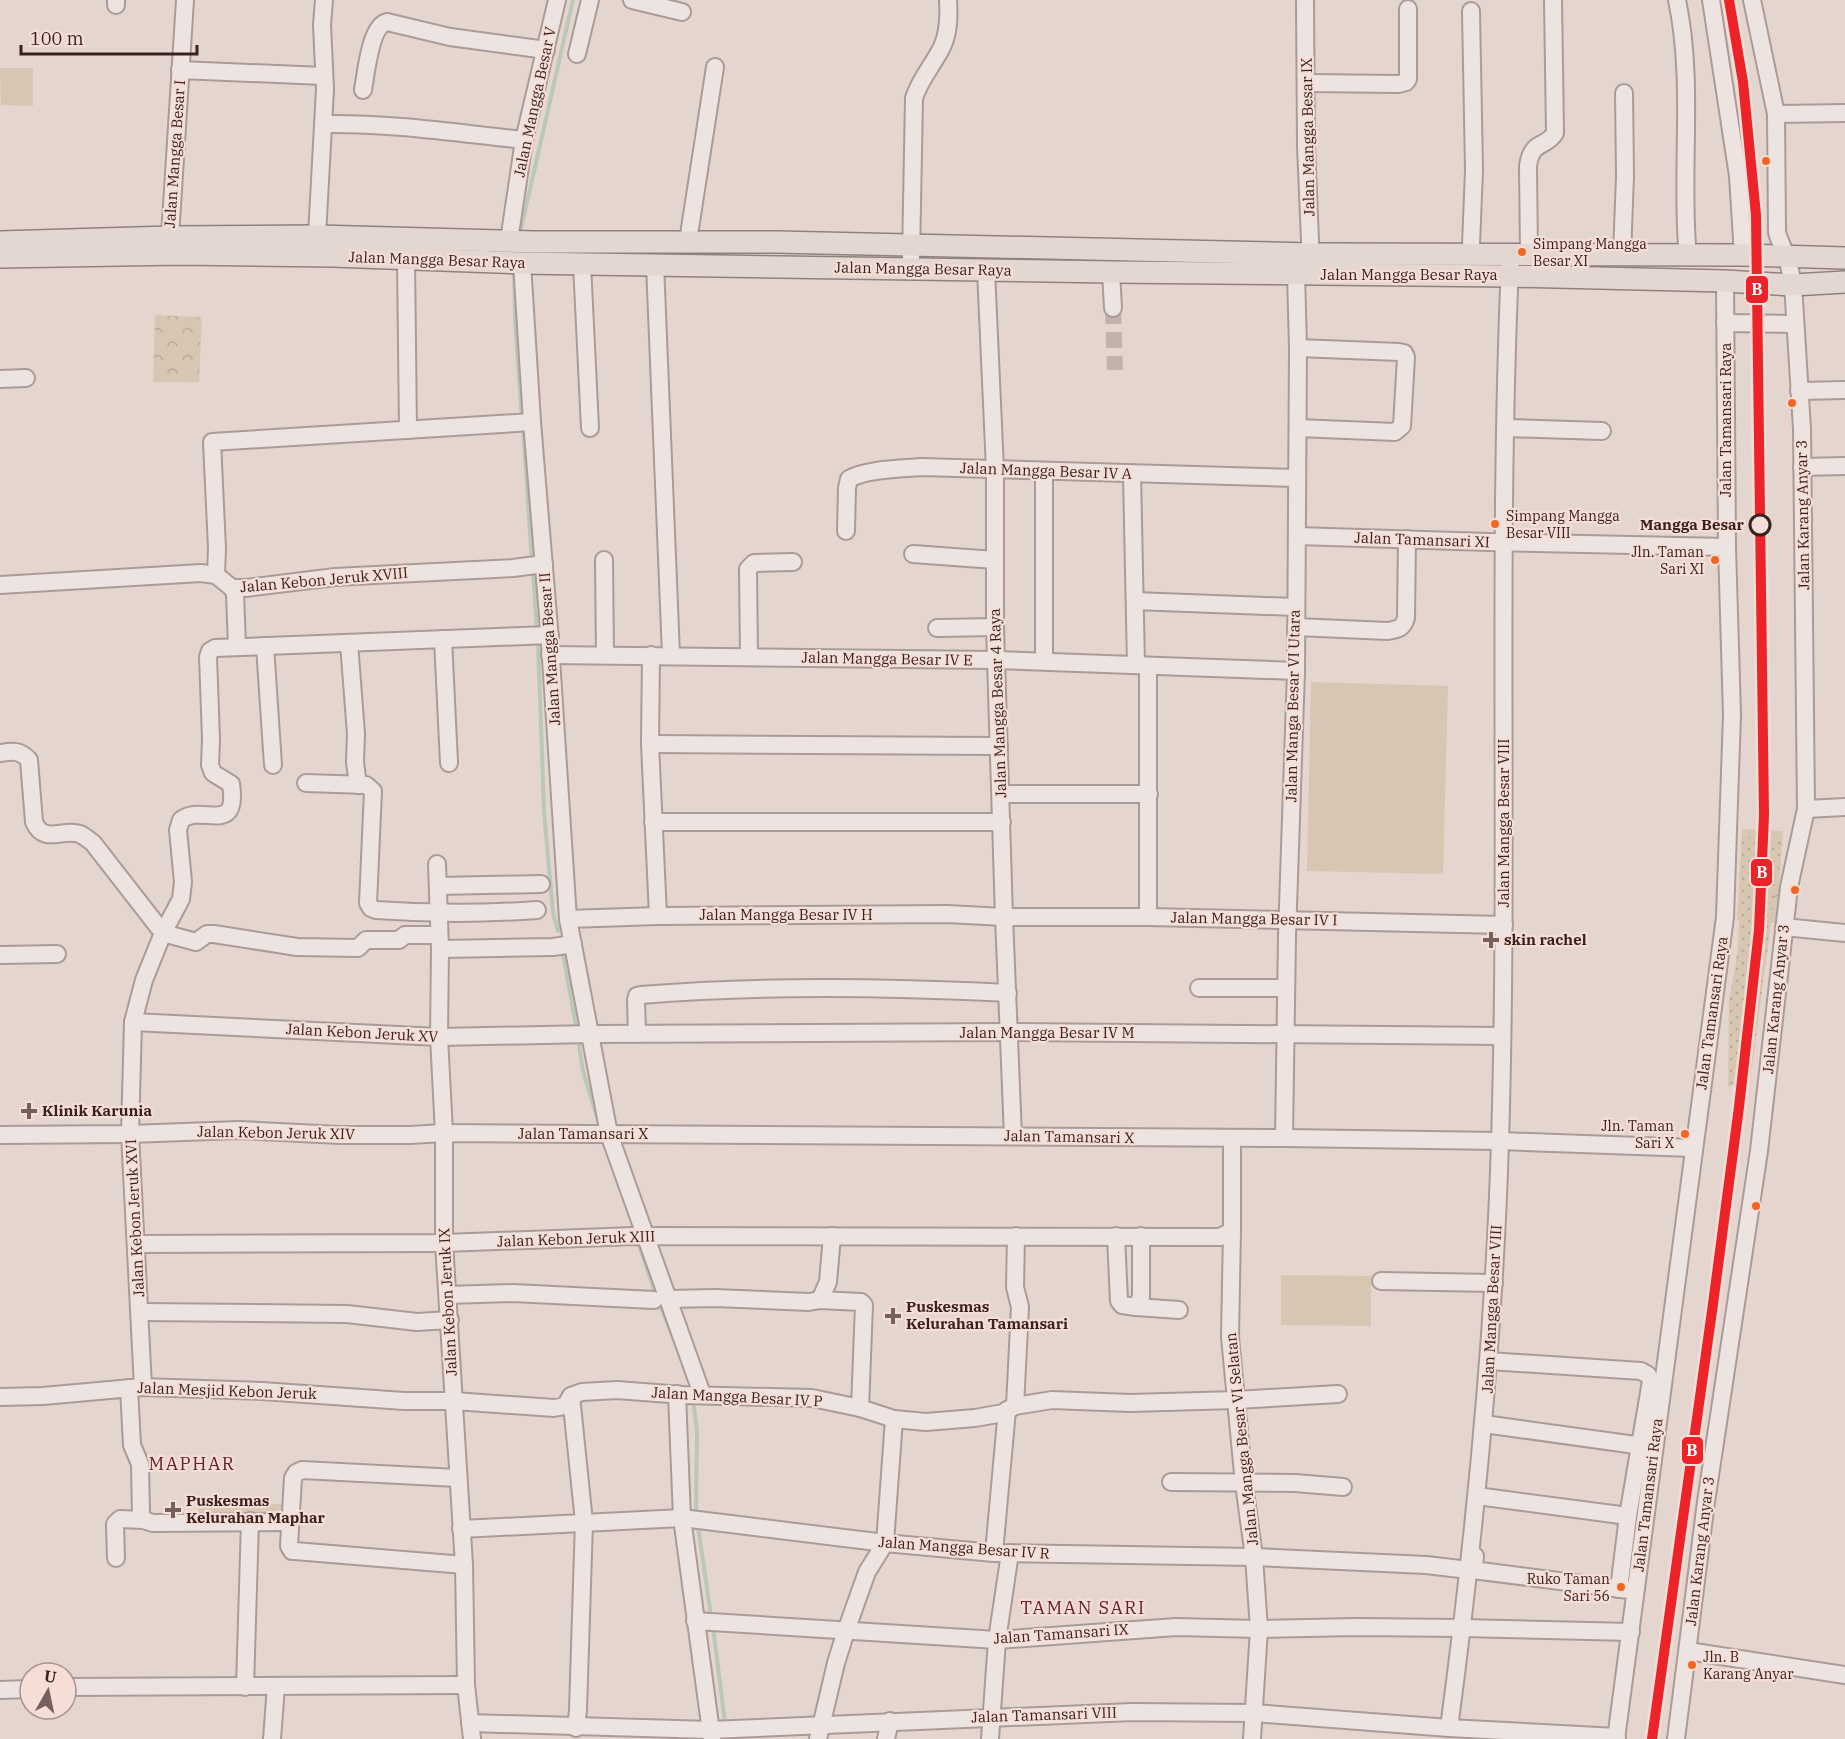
<svg xmlns="http://www.w3.org/2000/svg" width="1845" height="1739" font-family="'IBM Plex Serif',serif">
  <style>
    .grass { fill: #d7c7b2 }
    .park { fill: url(#park-crowns) }
    .garden { fill: url(#garden-dots) }
    .lines { fill: none; stroke-linecap: round; stroke-linejoin: round }
    .stream { stroke: #bac8b8; stroke-width: 4 }
    .minor-tunnel { stroke: #c3b1ac; stroke-width: 16; stroke-dasharray: 16 8; stroke-linecap: butt }
    .minor-casing { stroke: #aa9b98; stroke-width: 20 }
    .major-casing { stroke: #90817f; stroke-width: 24 }
    .minor { stroke: #ede4e1; stroke-width: 16 }
    .major { stroke: #e4d7d2; stroke-width: 21 }
    .rail-1-casing { stroke: #f5ded6; stroke-width: 15 }
    .rail-1 { stroke: #ec2329; stroke-width: 10 }
    .bus-dot { fill: #f26522; stroke: #f5ded6; stroke-width: 2 }
    .stop-dot { fill: #f5ded6; stroke: #3a2120; stroke-width: 3 }
    .poi-dot { fill: #76605d; stroke: #f5ded6; stroke-width: 2 }
    .labels { text-anchor: middle; stroke-width: 4.5; stroke-linejoin: round; paint-order: stroke }
    .bus-label { font-size: 14px; fill: #3a2120; stroke: #f5ded6; text-anchor: start }
    .street-label { font-size: 15px; fill: #3a2120; stroke: #f5ded6 }
    .stop-label { font-size: 15px; font-weight: bold; fill: #3a2120; stroke: #f5ded6; text-anchor: end }
    .poi-label { font-size: 15px; font-weight: bold; fill: #3a2120; stroke: #f5ded6; text-anchor: start }
    .quarter-label { font-size: 18px; letter-spacing: 1.5px; fill: #662030; stroke: #f5ded6 }
    .line-badge { stroke: #f5ded6; stroke-width: 2 }
    .badge-label { font-size: 16px; text-anchor: middle; font-weight: bold; fill: #fff }
  </style>
  <defs>
    <pattern id="park-crowns" width="20" height="18" patternUnits="userSpaceOnUse" patternTransform="scale(1.5)"><rect width="20" height="18" fill="#d7c7b2"/><path d="M2 6a3 3 0 1 1 6 0M12 15a3 3 0 1 1 6 0" fill="none" stroke="#b9ab99"/></pattern>
    <pattern id="garden-dots" width="8" height="8" patternUnits="userSpaceOnUse" patternTransform="scale(1.5)"><rect width="8" height="8" fill="#d7c7b2"/><path d="M2 2h.1M6 6h.1" fill="none" stroke="#b9ab99" stroke-width="1.8" stroke-linecap="round"/></pattern>
  </defs>
  <rect width="100%" height="100%" fill="#e5d5cf"/>
  <g class="grass">
    <path d="M0,68H33V106L1,105Z"/>
    <path d="M1311,682L1448,686L1443,874L1307,871Z"/>
    <path d="M1281,1275L1371,1276V1326L1281,1325Z"/>
  </g>
  <g class="park">
    <path d="M155,315L202,317L199,382H153Z"/>
    <path d="M1742,829L1783,831L1776,923L1737,920Z"/>
    <path d="M198,1504H286L285,1517H198Z"/>
  </g>
  <path class="garden" d="M1742,836L1782,841L1750,1081L1728,1087L1729,1002L1738,948Z"/>
  <g class="lines">
    <g class="stream">
      <path d="M520,233L573,0"/>
      <path d="M514,270L515,318L522,419"/>
      <path d="M523,426L532,562"/>
      <path d="M533,570L537,631"/>
      <path d="M538,641L544,811L553,913L558,931"/>
      <path d="M562,949L577,1031"/>
      <path d="M578,1038L583,1071L599,1124"/>
      <path d="M638,1242L656,1295"/>
      <path d="M659,1302L675,1342"/>
      <path d="M693,1400L697,1431L696,1515"/>
      <path d="M698,1526L711,1616"/>
      <path d="M713,1627L725,1723"/>
    </g>
    <path class="minor-tunnel" d="M1113,308L1115,370"/>
    <defs>
      <g id="minor">
        <path d="M632,0L682,12"/>
        <path d="M1305,0L1306,146L1311,264"/>
        <path d="M1677,0C1694,81 1681,163 1687,245"/>
        <path d="M1711,0L1738,176L1743,255"/>
        <path d="M116,5V0"/>
        <path d="M577,54L590,0"/>
        <path d="M180,70L323,76"/>
        <path d="M1306,83L1399,84L1406,82L1408,79V9"/>
        <path d="M363,90C366,74 370,26 387,22L450,37L546,50"/>
        <path d="M1776,114L1845,113"/>
        <path d="M324,124C391,123 457,133 524,140"/>
        <path d="M317,236L325,89L322,25L324,0"/>
        <path d="M170,237L185,0"/>
        <path d="M509,241L524,140L557,0"/>
        <path d="M688,241L715,67"/>
        <path d="M1471,245L1474,170L1471,11"/>
        <path d="M1529,255L1528,166C1532,139 1545,149 1555,133L1553,0"/>
        <path d="M1622,255L1625,176L1624,93"/>
        <path d="M911,258L914,98C920,79 933,65 942,47C949,32 949,16 948,0"/>
        <path d="M406,259L408,430"/>
        <path d="M522,263L532,422L549,628L568,919L609,1134L702,1394"/>
        <path d="M582,264L590,428"/>
        <path d="M655,264L671,655"/>
        <path d="M986,270L995,470V627L1004,917L1013,1136"/>
        <path d="M1111,272L1113,308"/>
        <path d="M1725,323L1795,324"/>
        <path d="M0,379L26,378"/>
        <path d="M1799,391L1845,390"/>
        <path d="M1298,428L1395,432L1402,426L1406,357L1404,353L1399,352L1298,348"/>
        <path d="M1506,428L1602,431"/>
        <path d="M1802,467L1845,466"/>
        <path d="M1132,474L1136,665"/>
        <path d="M846,531L847,488L849,479C866,469 900,469 921,467L1297,478"/>
        <path d="M1297,536L1488,542L1727,547"/>
        <path d="M913,554L995,560"/>
        <path d="M604,560L605,655"/>
        <path d="M216,575L217,548L212,442L532,422"/>
        <path d="M0,585L201,573L216,575L232,588H246L335,577L513,568L544,564"/>
        <path d="M232,588L235,593L237,647"/>
        <path d="M1135,601L1295,607"/>
        <path d="M1296,627L1388,631C1399,629 1403,628 1406,618L1407,539"/>
        <path d="M937,628L995,627"/>
        <path d="M443,639L449,763"/>
        <path d="M349,643L356,734L355,762L358,785"/>
        <path d="M265,646L273,765"/>
        <path d="M550,655L996,660L1296,671"/>
        <path d="M651,655L650,744L658,916"/>
        <path d="M749,657L748,569L754,563L793,562"/>
        <path d="M1044,661V472"/>
        <path d="M650,744L999,746"/>
        <path d="M0,753C13,751 20,750 29,760L34,822C44,845 63,828 80,834C84,836 89,840 93,843L163,933"/>
        <path d="M306,783L366,785L373,791L368,903L371,908L376,910C432,914 481,914 537,910"/>
        <path d="M1002,794H1149"/>
        <path d="M1806,809L1845,807"/>
        <path d="M653,822H1002"/>
        <path d="M437,864L440,949L439,1037L444,1133V1243L464,1565L466,1685L472,1739"/>
        <path d="M438,886L541,884"/>
        <path d="M1148,917V666"/>
        <path d="M568,919L658,916L947,914L1004,917H1148L1504,925"/>
        <path d="M1784,927L1845,933"/>
        <path d="M163,933L196,942L207,934H214L297,947L358,948L366,940H399L405,935H439"/>
        <path d="M440,949L553,947L573,944"/>
        <path d="M0,955L57,954"/>
        <path d="M1199,988H1286"/>
        <path d="M133,1022L439,1037L591,1034L1010,1032L1502,1036"/>
        <path d="M637,1033L636,1000L637,996L641,995C764,985 885,987 1008,993"/>
        <path d="M0,1135L130,1134L239,1130L340,1135H410L444,1133L1284,1138L1500,1141L1693,1148"/>
        <path d="M1232,1138V1231L1230,1337L1244,1484L1254,1557L1259,1629L1252,1739"/>
        <path d="M1284,1138L1287,936L1296,671L1298,348L1296,274"/>
        <path d="M1116,1236L1119,1301L1122,1305L1136,1307L1141,1297V1236"/>
        <path d="M136,1244L444,1243L634,1236L1220,1237L1232,1231"/>
        <path d="M1381,1281L1494,1283"/>
        <path d="M448,1295L513,1293L654,1300"/>
        <path d="M668,1299L715,1298L809,1302L820,1300L861,1302L864,1305L860,1408"/>
        <path d="M820,1300L828,1282L832,1236"/>
        <path d="M1136,1307L1179,1310"/>
        <path d="M140,1312L347,1314L417,1322L450,1320"/>
        <path d="M1489,1361L1641,1371L1648,1375L1651,1381L1628,1516L1619,1589"/>
        <path d="M143,1387L130,1134L133,1022L144,980L163,933L181,899L183,882L178,830L181,820C202,803 239,837 231,784L213,773L210,765L211,739L208,657L210,651L215,648L550,635"/>
        <path d="M129,1388L132,1445L140,1464L141,1513L143,1520"/>
        <path d="M677,1394L682,1518L712,1739"/>
        <path d="M571,1396L584,1522L578,1710L576,1728"/>
        <path d="M0,1397L43,1396L143,1387L262,1391L404,1401H454L554,1408L565,1406L571,1396L582,1392L617,1390L683,1395L812,1398L860,1408L894,1419L926,1422L975,1418L1003,1413L1015,1406L1052,1400L1130,1403L1236,1400L1338,1394"/>
        <path d="M1015,1406L1020,1307L1015,1287L1016,1236"/>
        <path d="M1484,1424L1650,1447"/>
        <path d="M457,1478L302,1470L296,1473L293,1478L289,1546L292,1551H295L464,1565"/>
        <path d="M1171,1482L1295,1483L1343,1487"/>
        <path d="M1477,1496L1628,1516"/>
        <path d="M461,1529L682,1518L885,1543L994,1553L1254,1557L1426,1565L1469,1570"/>
        <path d="M994,1553L1007,1410"/>
        <path d="M1475,1556L1473,1570L1629,1590"/>
        <path d="M116,1558L115,1524L120,1519L143,1520L153,1523L290,1522"/>
        <path d="M695,1621L997,1640L1176,1627L1259,1629L1356,1627L1462,1628L1631,1632"/>
        <path d="M1688,1651L1845,1675"/>
        <path d="M66,1687L466,1685"/>
        <path d="M245,1687L250,1521"/>
        <path d="M0,1690L30,1689"/>
        <path d="M470,1723L710,1730L1132,1712L1254,1713L1449,1728L1617,1737"/>
        <path d="M1449,1728C1475,1533 1494,1338 1500,1142C1509,850 1497,557 1510,265"/>
        <path d="M272,1739L276,1686"/>
        <path d="M818,1739L836,1663L846,1631L867,1572L885,1543L894,1419"/>
        <path d="M886,1739L890,1721"/>
        <path d="M990,1739L997,1640L1010,1553"/>
        <path d="M1616,1739L1725,917L1732,715L1727,547L1725,281"/>
        <path d="M1676,1739L1706,1502L1759,1151L1789,887L1806,809L1802,429L1794,300C1793,285 1791,269 1786,255C1783,247 1779,241 1777,232L1776,114L1752,0"/>
      </g>
      <g id="major">
        <path d="M0,242L170,237L317,236L533,242H777L1311,254L1743,255L1845,258"/>
        <path d="M0,257L180,254L333,256L521,263L1111,272L1509,276L1725,281L1793,285L1845,282"/>
      </g>
    </defs>
    <use href="#minor" class="minor-casing"/>
    <use href="#major" class="major-casing"/>
    <use href="#minor" class="minor"/>
    <use href="#major" class="major"/>
    <defs>
      <path id="rail-1" d="M1652,1739L1713,1304L1739,1107L1759,930L1764,815L1756,215L1743,82L1729,0"/>
    </defs>
    <use href="#rail-1" class="rail-1-casing"/>
    <use href="#rail-1" class="rail-1"/>
  </g>
  <g class="bus-dot">
    <circle cx="1766" cy="161" r="5"/>
    <circle cx="1522" cy="252" r="5"/>
    <circle cx="1792" cy="403" r="5"/>
    <circle cx="1495" cy="524" r="5"/>
    <circle cx="1715" cy="560" r="5"/>
    <circle cx="1795" cy="890" r="5"/>
    <circle cx="1685" cy="1134" r="5"/>
    <circle cx="1756" cy="1206" r="5"/>
    <circle cx="1621" cy="1587" r="5"/>
    <circle cx="1692" cy="1665" r="5"/>
  </g>
  <circle class="stop-dot" cx="1760" cy="525" r="10"/>
  <g class="poi-dot">
    <path d="M1488 931h6v6h6v6h-6v6h-6v-6h-6v-6h6z"/>
    <path d="M26 1102h6v6h6v6h-6v6h-6v-6h-6v-6h6z"/>
    <path d="M890 1307h6v6h6v6h-6v6h-6v-6h-6v-6h6z"/>
    <path d="M170 1501h6v6h6v6h-6v6h-6v-6h-6v-6h6z"/>
  </g>
  <g class="labels">
    <g class="bus-label">
      <text x="1533" y="249">Simpang Mangga<tspan x="1533" dy="17">Besar XI</tspan></text>
      <text x="1506" y="521">Simpang Mangga<tspan x="1506" dy="17">Besar VIII</tspan></text>
      <text x="1704" y="557" text-anchor="end">Jln. Taman<tspan x="1704" dy="17">Sari XI</tspan></text>
      <text x="1674" y="1131" text-anchor="end">Jln. Taman<tspan x="1674" dy="17">Sari X</tspan></text>
      <text x="1610" y="1584" text-anchor="end">Ruko Taman<tspan x="1610" dy="17">Sari 56</tspan></text>
      <text x="1703" y="1662">Jln. B<tspan x="1703" dy="17">Karang Anyar</tspan></text>
    </g>
    <g class="street-label">
      <text transform="translate(535 102) rotate(-78)" y="5">Jalan Mangga Besar V</text>
      <text transform="translate(1308 137) rotate(-91)" y="5">Jalan Mangga Besar IX</text>
      <text transform="translate(175 154) rotate(-86)" y="5">Jalan Mangga Besar I</text>
      <text transform="translate(437 260) rotate(2)" y="5">Jalan Mangga Besar Raya</text>
      <text transform="translate(923 269) rotate(1)" y="5">Jalan Mangga Besar Raya</text>
      <text x="1409" y="280">Jalan Mangga Besar Raya</text>
      <text transform="translate(1726 420) rotate(-90)" y="5">Jalan Tamansari Raya</text>
      <text transform="translate(1046 471) rotate(2)" y="5">Jalan Mangga Besar IV A</text>
      <text transform="translate(1803 515) rotate(-91)" y="5">Jalan Karang Anyar 3</text>
      <text transform="translate(1422 540) rotate(2)" y="5">Jalan Tamansari XI</text>
      <text transform="translate(324 580) rotate(-5)" y="5">Jalan Kebon Jeruk XVIII</text>
      <text transform="translate(550 649) rotate(-94)" y="5">Jalan Mangga Besar II</text>
      <text transform="translate(887 659) rotate(1)" y="5">Jalan Mangga Besar IV E</text>
      <text transform="translate(998 703) rotate(-92)" y="5">Jalan Mangga Besar 4 Raya</text>
      <text transform="translate(1293 706) rotate(-89)" y="5">Jalan Manga Besar VI Utara</text>
      <text transform="translate(1504 823) rotate(-90)" y="5">Jalan Mangga Besar VIII</text>
      <text x="786" y="920">Jalan Mangga Besar IV H</text>
      <text transform="translate(1254 919) rotate(1)" y="5">Jalan Mangga Besar IV I</text>
      <text transform="translate(1776 999) rotate(-84)" y="5">Jalan Karang Anyar 3</text>
      <text transform="translate(1712 1013) rotate(-82)" y="5">Jalan Tamansari Raya</text>
      <text transform="translate(362 1033) rotate(3)" y="5">Jalan Kebon Jeruk XV</text>
      <text x="1047" y="1038">Jalan Mangga Besar IV M</text>
      <text transform="translate(276 1133) rotate(1)" y="5">Jalan Kebon Jeruk XIV</text>
      <text x="583" y="1139">Jalan Tamansari X</text>
      <text transform="translate(1069 1137) rotate(1)" y="5">Jalan Tamansari X</text>
      <text transform="translate(135 1218) rotate(-93)" y="5">Jalan Kebon Jeruk XVI</text>
      <text transform="translate(576 1239) rotate(-2)" y="5">Jalan Kebon Jeruk XIII</text>
      <text transform="translate(448 1302) rotate(-93)" y="5">Jalan Kebon Jeruk IX</text>
      <text transform="translate(1492 1309) rotate(-87)" y="5">Jalan Mangga Besar VIII</text>
      <text transform="translate(227 1391) rotate(2)" y="5">Jalan Mesjid Kebon Jeruk</text>
      <text transform="translate(737 1397) rotate(3)" y="5">Jalan Mangga Besar IV P</text>
      <text transform="translate(1242 1439) rotate(-96)" y="5">Jalan Mangga Besar VI Selatan</text>
      <text transform="translate(1648 1495) rotate(-83)" y="5">Jalan Tamansari Raya</text>
      <text transform="translate(964 1548) rotate(4)" y="5">Jalan Mangga Besar IV R</text>
      <text transform="translate(1700 1551) rotate(-83)" y="5">Jalan Karang Anyar 3</text>
      <text transform="translate(1061 1634) rotate(-4)" y="5">Jalan Tamansari IX</text>
      <text transform="translate(1044 1715) rotate(-2)" y="5">Jalan Tamansari VIII</text>
    </g>
    <g class="stop-label">
      <text x="1744" y="530">Mangga Besar</text>
    </g>
    <g class="poi-label">
      <text x="1504" y="945">skin rachel</text>
      <text x="42" y="1116">Klinik Karunia</text>
      <text x="906" y="1312">Puskesmas<tspan x="906" dy="17">Kelurahan Tamansari</tspan></text>
      <text x="186" y="1506">Puskesmas<tspan x="186" dy="17">Kelurahan Maphar</tspan></text>
    </g>
    <g class="quarter-label">
      <text x="192" y="1470">MAPHAR</text>
      <text x="1083" y="1614">TAMAN SARI</text>
    </g>
  </g>
  <g class="line-badge">
    <rect x="1745" y="275" width="24" height="29" rx="6" fill="#ec2329"/>
    <rect x="1750" y="858" width="23" height="29" rx="6" fill="#ec2329"/>
    <rect x="1681" y="1436" width="23" height="29" rx="6" fill="#ec2329"/>
  </g>
  <g class="badge-label">
    <text x="1757" y="295">B</text>
    <text x="1762" y="878">B</text>
    <text x="1692" y="1456">B</text>
  </g>
  <g transform="translate(48 1691) rotate(9)"><circle r="28" fill="#f5ded6" stroke="#aa928d" stroke-width="1.5"/>
  <path d="M0-4.5L10 22L0 15L-10 22Z" fill="#76605d"/>
  <text y="-9" font-size="16" font-weight="bold" text-anchor="middle" fill="#3a2120">U</text>
  </g>
  <path d="M21 45v9h176v-9" fill="none" stroke="#3a2120" stroke-width="3"/>
  <text x="30" y="45" font-size="18" fill="#3a2120" stroke="#f5ded6" stroke-width="4.5" paint-order="stroke">100 m</text>
</svg>
